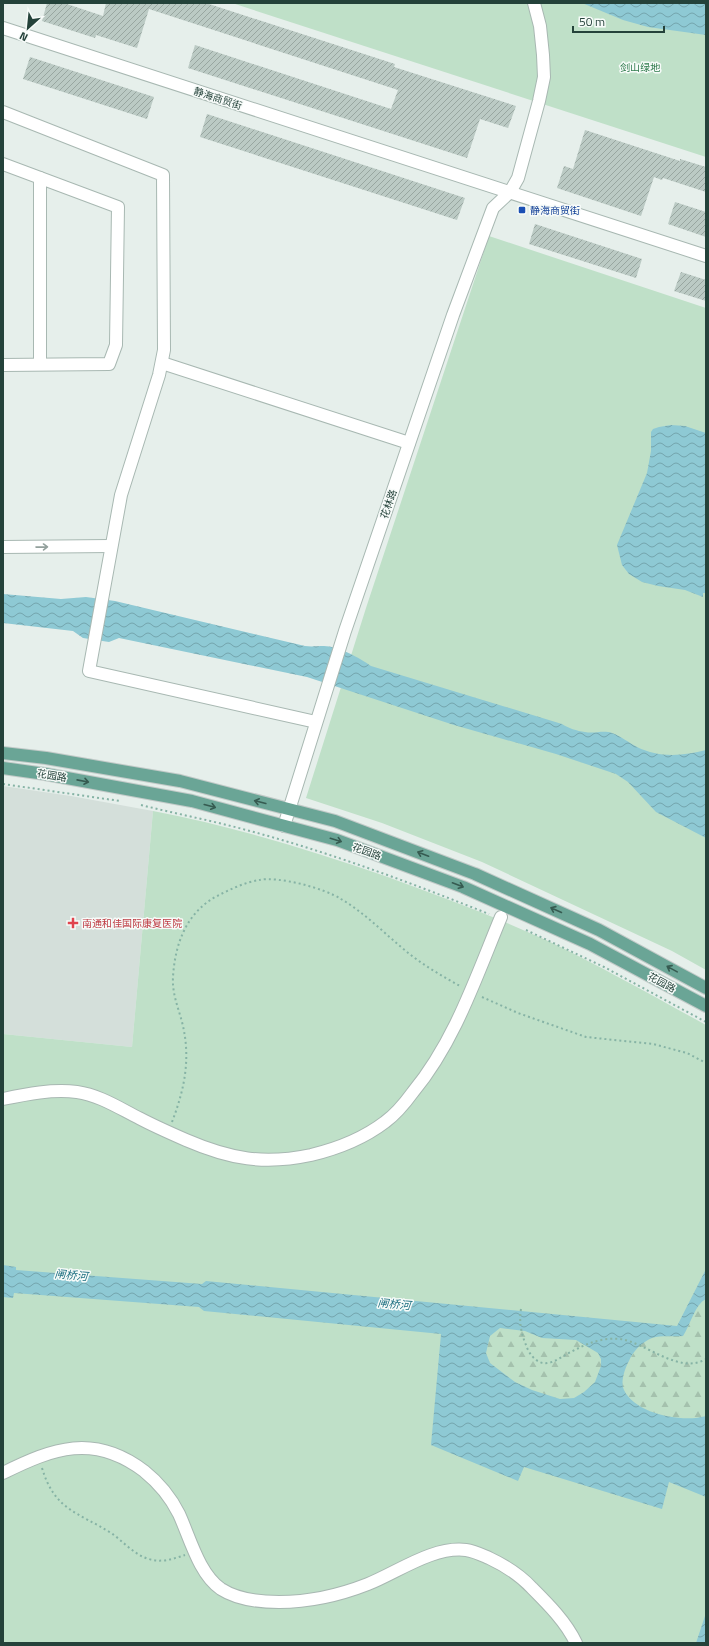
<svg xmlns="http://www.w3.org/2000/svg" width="709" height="1646" font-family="'Titillium Web','Noto Sans SC',sans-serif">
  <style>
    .built { fill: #d4dfda }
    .green { fill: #bfe0c8 }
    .forest { fill: url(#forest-firs) }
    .water { fill: url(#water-waves); fill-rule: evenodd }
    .building { fill: url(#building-hatch) }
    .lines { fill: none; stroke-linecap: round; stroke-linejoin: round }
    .minor-casing { stroke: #a8b8b2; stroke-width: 14 }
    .major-casing { stroke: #c2cac8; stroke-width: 14 }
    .path { stroke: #86b3a5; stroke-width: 2; stroke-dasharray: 2 3; stroke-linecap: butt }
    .minor { stroke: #fff; stroke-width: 12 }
    .major { stroke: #6aa596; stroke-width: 12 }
    .oneway { stroke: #92a09c }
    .oneway2 { stroke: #365b51 }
    .transit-dot { fill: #1a4fb4; stroke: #f7fbf9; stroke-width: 1.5 }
    .health-dot { fill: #e0444e; stroke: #f7fbf9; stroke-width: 1.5 }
    .labels { text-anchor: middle; stroke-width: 3; stroke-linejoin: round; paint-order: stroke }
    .park-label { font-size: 10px; fill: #2d7a4b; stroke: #f7fbf9 }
    .street-label { font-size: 10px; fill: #24423a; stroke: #f7fbf9 }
    .transit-label { font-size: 10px; fill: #164399; stroke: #f7fbf9; text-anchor: start }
    .health-label { font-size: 10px; fill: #be3a42; stroke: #f7fbf9; text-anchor: start }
    .water-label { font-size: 11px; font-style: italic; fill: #1c6f80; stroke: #f7fbf9 }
  </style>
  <defs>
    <pattern id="forest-firs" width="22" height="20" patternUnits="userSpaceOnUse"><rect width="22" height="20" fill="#bfe0c8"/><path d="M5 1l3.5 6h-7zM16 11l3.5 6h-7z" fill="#a4c1ad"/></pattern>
    <pattern id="water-waves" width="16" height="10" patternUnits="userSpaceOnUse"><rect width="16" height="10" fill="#8ec9d4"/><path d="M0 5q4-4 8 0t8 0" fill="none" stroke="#74a5ad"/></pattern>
    <pattern id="building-hatch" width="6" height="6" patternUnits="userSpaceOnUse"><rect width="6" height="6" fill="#bbcac4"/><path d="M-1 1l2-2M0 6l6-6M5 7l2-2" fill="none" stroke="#98a6a0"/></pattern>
  </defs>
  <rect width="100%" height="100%" fill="#e6efeb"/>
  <path class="built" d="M3,786L71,796L153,811L132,1047L3,1034Z"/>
  <g class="green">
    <path d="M232,3H706V157Z"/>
    <path d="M489,236L706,308V970L672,951L482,862L382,823L306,798L366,608Z"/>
    <path d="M153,811C232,826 310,850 385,876C440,896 493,916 546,940C600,966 653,996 706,1025V1643H3V1034L132,1047Z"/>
  </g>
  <g class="forest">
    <path d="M704,1299H706V1416C682,1424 636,1414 624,1390C617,1377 634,1347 646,1341C655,1336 664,1336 673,1337L695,1312L700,1304Z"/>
    <path d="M500,1328L525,1331L542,1338L576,1340L598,1353L601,1359V1366L595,1382L584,1392L574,1398L560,1399L532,1390L515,1382L490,1363L486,1353L490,1336Z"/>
  </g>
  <g class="water">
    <path d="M582,3H706V35L648,27L623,20Z"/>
    <path d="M671,425L685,426L706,433V593H703V597L685,590L658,586L642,582L629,574L622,565L617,545L647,473L651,451V432L653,429L659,427Z"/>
    <path d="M3,594L61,599L86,597L115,601L305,646C312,647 317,646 324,646C338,646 360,658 371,666L562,724C568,728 577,731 585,732C594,734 603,730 612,733C621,736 629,743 637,747C659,758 683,756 706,750V838L656,812L628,782L616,774L556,754L454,725L307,677L119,638L109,642L83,638L73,631L3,623Z"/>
    <path d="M3,1265L16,1267V1270L202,1284L206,1281L677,1326L706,1269V1299C695,1304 690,1326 683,1336C673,1337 662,1335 652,1338C642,1342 633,1351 629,1361C625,1368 620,1382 624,1390C635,1414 683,1423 706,1416V1497L669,1482L662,1509L524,1467L518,1481L431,1445L441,1334L204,1311L199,1307L14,1293L13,1298L3,1297ZM500,1328L525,1331L542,1338L576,1340L598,1353L601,1359V1366L595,1382L584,1392L574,1398L560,1399L532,1390L515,1382L490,1363L486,1353L490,1336Z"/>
    <path d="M706,1613V1643H696Z"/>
  </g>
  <g class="building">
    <path d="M47,3H64L103,16L106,3H206L395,64L394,67L516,106L508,128L480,119L467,158L188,68L195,45L391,109L398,90L149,9L137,48L96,35L95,38L42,21Z"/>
    <path d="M30,57L154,97L147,119L23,79Z"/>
    <path d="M207,114L465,198L457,220L200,137Z"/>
    <path d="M585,130L680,161V159L706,167V192L663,178L662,180L654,177L641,216L557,188L564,166L573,169Z"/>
    <path d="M675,202L706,212V237L668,224Z"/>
    <path d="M535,224L642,259L636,278L529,244Z"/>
    <path d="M681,272L706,280V301L674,291Z"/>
  </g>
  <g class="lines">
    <defs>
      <g id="minor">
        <path d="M3,28L706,256"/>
        <path d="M3,112L163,175L164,350L159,375L121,495L89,671L316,722"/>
        <path d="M3,164L118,207L116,345L109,364L3,365"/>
        <path d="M40,178V364"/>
        <path d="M162,363L409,443"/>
        <path d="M3,547L111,546"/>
        <path d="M284,826L345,631L453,315L493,208L510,192L518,178L539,101L544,77L543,55L540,26L534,3"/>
        <path d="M3,1099C27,1094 52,1089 77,1092C99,1095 119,1108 139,1118C154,1126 170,1133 186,1140C230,1159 264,1165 311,1155C336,1149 364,1138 385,1122C396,1114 405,1103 413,1092C455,1041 476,977 501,917"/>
        <path d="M3,1473C53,1448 94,1433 144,1471C159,1483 170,1496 179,1514C190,1538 199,1574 221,1589C238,1600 260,1602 279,1602C309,1602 340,1595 368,1584C398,1572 433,1546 466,1550C474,1551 482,1555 489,1558C506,1566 520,1575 532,1588C548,1604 566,1622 576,1643"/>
      </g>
      <g id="major">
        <path d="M3,753L46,758L180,781L335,821L475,874L599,930L706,988"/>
        <path d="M3,768L45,774L192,801L337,840L463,887L590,944L706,1006"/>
      </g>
    </defs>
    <use href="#minor" class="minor-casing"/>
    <use href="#major" class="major-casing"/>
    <g class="path">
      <path d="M3,784L120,801"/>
      <path d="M141,805C177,814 214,821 250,831C332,853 411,883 489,914"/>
      <path d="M526,930L604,967L706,1022"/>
      <path d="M482,997L518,1013L586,1037L653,1044L687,1053L706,1063"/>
      <path d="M172,1122C185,1088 191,1057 182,1022C178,1007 172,993 173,977C175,943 187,911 219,895C231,889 246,882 259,880C278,876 324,888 341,899C365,913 385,934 407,952C423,965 442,976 460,986"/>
      <path d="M521,1309C519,1322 521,1333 526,1345C529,1354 537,1365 548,1363C555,1362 561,1357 567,1354C584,1345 600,1337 620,1339C647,1343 679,1375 706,1359"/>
      <path d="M42,1468C55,1511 78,1512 111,1533C123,1541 134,1555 149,1559C161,1563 173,1559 185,1555"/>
    </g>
    <use href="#minor" class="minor"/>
    <use href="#major" class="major"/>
  </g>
  <defs><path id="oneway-shaft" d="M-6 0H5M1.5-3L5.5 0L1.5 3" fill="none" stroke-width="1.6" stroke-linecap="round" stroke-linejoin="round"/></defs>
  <use class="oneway" href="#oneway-shaft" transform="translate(42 547) rotate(-1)"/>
  <g class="oneway2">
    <use href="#oneway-shaft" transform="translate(83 781) rotate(11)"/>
    <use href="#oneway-shaft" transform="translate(260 802) rotate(-166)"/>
    <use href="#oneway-shaft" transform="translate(210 806) rotate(15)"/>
    <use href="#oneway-shaft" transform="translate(336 840) rotate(17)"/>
    <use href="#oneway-shaft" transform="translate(423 854) rotate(-159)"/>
    <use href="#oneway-shaft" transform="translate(458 885) rotate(21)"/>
    <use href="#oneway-shaft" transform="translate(556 910) rotate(-156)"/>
    <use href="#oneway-shaft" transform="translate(672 969) rotate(-151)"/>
  </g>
  <rect class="transit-dot" x="518" y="206" width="8" height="8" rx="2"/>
  <path class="health-dot" d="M71 917h4v4h4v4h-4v4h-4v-4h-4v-4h4z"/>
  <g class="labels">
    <g class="park-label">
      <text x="640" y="71">剑山绿地</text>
    </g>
    <g class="street-label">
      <text transform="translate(218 98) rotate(18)" y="4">静海商贸街</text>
      <text transform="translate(388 504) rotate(-71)" y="4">花林路</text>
      <text transform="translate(52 775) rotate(9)" y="4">花园路</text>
      <text transform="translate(367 851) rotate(20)" y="4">花园路</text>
      <text transform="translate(662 982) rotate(28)" y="4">花园路</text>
    </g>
    <g class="transit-label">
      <text x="530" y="214">静海商贸街</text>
    </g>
    <g class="health-label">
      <text x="82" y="927">南通和佳国际康复医院</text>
    </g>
    <g class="water-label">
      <text transform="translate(71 1275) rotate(5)" y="4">闸桥河</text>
      <text transform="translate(394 1304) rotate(5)" y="4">闸桥河</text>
    </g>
  </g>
  <rect width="709" height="1646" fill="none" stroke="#24423a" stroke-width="8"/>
  <g transform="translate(28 28) rotate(207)" stroke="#f7fbf9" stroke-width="3" paint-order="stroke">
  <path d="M0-3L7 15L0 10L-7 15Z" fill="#24423a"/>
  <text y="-6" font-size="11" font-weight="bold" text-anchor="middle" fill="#24423a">N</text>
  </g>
  <path d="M573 26v6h91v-6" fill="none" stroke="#24423a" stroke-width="2"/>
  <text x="579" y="26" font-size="12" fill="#24423a" stroke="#f7fbf9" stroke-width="3" paint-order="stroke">50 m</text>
</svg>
